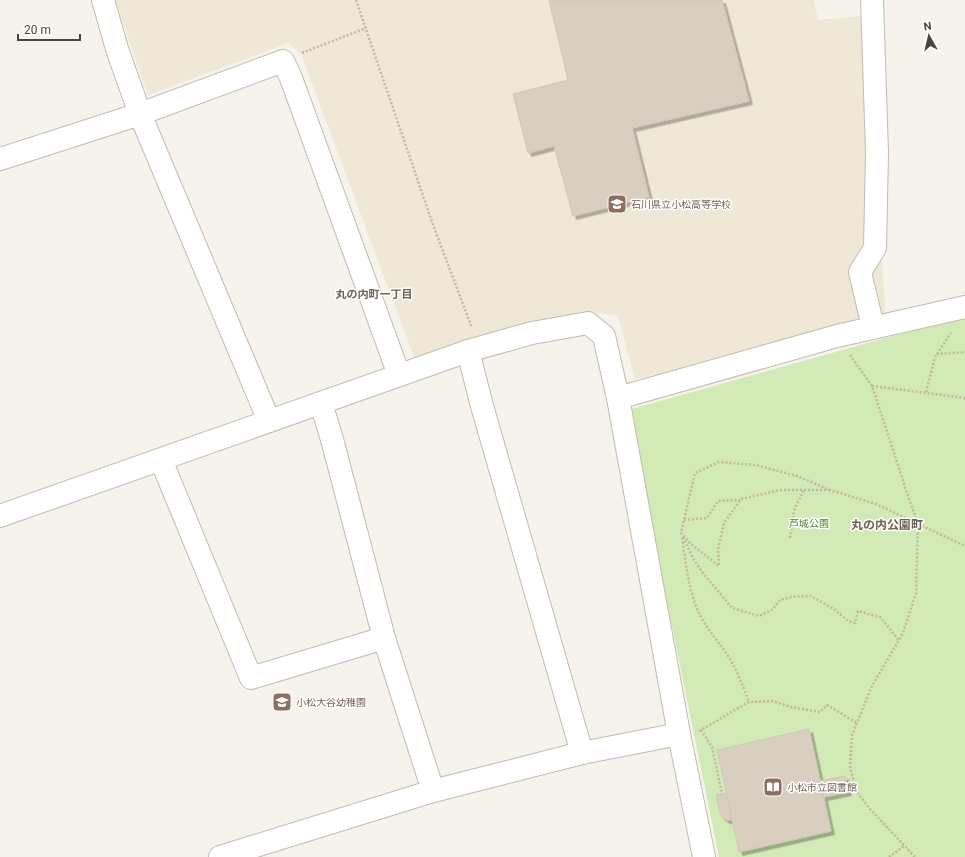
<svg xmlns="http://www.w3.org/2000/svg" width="965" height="857" font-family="Roboto,'Noto Sans JP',sans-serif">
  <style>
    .education { fill: #efe8d6 }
    .green { fill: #d2eab5 }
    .building { fill: #d8cfc1; stroke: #d3c7b4; filter: url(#shadow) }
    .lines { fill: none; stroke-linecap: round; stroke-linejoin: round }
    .minor-casing { stroke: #c2bbae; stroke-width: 24 }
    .path { stroke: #c4b79f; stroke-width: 2.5; stroke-dasharray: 2 2; stroke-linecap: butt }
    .minor { stroke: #fff; stroke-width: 22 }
    .labels { text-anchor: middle; stroke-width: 3; stroke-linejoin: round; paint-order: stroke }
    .education-label { font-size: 10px; fill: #785e54; stroke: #fff; text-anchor: start }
    .park-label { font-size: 10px; fill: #4a7f2a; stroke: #fff }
    .neighbourhood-label { font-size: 11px; font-weight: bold; fill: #6e6250; stroke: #fff }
    .quarter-label { font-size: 12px; font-weight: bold; fill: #6e6250; stroke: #fff }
  </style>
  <defs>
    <filter id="shadow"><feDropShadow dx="3.5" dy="3.5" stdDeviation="0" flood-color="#0004"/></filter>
  </defs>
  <rect width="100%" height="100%" fill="#f6f3ec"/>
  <path class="education" d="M115,0H814L818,20L863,16L887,329L635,379L618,316L590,312L420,373L301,54L288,43L148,95Z"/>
  <path class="green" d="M965,316V857H719L628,410Z"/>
  <g class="building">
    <path d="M549,0H722L749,101L632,128L649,197L573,216L554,146L528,153L513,94L568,80Z"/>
    <path d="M809,729L831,831L739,852L717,750Z"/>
    <path d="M845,776L848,792L824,797L820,781Z"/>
    <path d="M726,793L732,820H727L722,817L719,810L716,795Z"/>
  </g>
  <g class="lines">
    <defs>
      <g id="minor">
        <path d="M103,0L117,49L140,114L269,421"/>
        <path d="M872,0L877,153L875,248L860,272L873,327"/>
        <path d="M0,159L140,114L283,61L291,78L399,375"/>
        <path d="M468,351L482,406L582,753"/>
        <path d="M618,398L837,336L965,307"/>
        <path d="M321,403L333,443L384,638L433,791"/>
        <path d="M161,460L251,678L384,638"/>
        <path d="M0,516L468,351L532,333L588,323L604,336L618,398L679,734L704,857"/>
        <path d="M220,857L433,791L582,753L679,734"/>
      </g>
    </defs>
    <use href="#minor" class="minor-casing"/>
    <g class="path">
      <path d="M356,0L432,222L472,328"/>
      <path d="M302,53L366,28"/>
      <path d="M937,354L951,333"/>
      <path d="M850,355L872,386L909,499L918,523L916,593L903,633L872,686L852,735L850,766L856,791L870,809L915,857"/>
      <path d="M872,386L965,398"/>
      <path d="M926,392L936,354L965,352"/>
      <path d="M830,490H780L741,499L724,523L718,549L719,566L691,544L681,533L684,520L695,473L719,462L756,465L797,476L830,490L876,504L965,546"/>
      <path d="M684,520L707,518L718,501L740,500"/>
      <path d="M683,537L694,560L702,572L732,608L759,616L772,610L780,600L791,597L811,596L834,609L848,621L855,623L858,611L880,617L899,640"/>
      <path d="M682,538C686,562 688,590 699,613C707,630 720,643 730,659C738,672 743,687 749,702"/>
      <path d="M790,538L794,510L804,490"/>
      <path d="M701,730L712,747L722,794"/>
      <path d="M699,731L749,702L772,701L791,707L820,712L827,705L857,723"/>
      <path d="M889,857L904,846"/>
    </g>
    <use href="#minor" class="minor"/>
  </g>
  <defs>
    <symbol id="school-square" viewBox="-11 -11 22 22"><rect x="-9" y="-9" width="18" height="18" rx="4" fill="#8d6e63" stroke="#fff"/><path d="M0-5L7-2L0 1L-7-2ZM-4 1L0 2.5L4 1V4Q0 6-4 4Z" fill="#fff"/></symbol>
    <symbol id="library-square" viewBox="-11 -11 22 22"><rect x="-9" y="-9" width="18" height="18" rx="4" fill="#8d6e63" stroke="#fff"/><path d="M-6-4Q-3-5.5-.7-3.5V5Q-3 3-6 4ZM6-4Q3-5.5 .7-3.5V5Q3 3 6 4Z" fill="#fff"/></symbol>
  </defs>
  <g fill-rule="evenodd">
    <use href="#school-square" x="606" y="193" width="22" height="22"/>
    <use href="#school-square" x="271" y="691" width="22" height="22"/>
    <use href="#library-square" x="762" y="776" width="22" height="22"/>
  </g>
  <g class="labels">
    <g class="education-label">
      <text x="631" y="208">石川県立小松高等学校</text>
      <text x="296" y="706">小松大谷幼稚園</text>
      <text x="787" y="791">小松市立図書館</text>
    </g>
    <g class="park-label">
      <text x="809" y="527">芦城公園</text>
    </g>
    <g class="neighbourhood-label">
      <text x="374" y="298">丸の内町一丁目</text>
    </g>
    <g class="quarter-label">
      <text x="887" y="529">丸の内公園町</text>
    </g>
  </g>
  <g transform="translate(929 36) rotate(352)" stroke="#ffffff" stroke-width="3" paint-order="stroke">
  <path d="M0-3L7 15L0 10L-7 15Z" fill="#4b4439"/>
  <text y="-6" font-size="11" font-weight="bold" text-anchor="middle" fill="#4b4439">N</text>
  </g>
  <path d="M18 34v6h62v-6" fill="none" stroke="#4b4439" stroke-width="2"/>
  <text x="24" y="34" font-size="12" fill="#4b4439" stroke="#ffffff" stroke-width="3" paint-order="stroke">20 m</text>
</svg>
